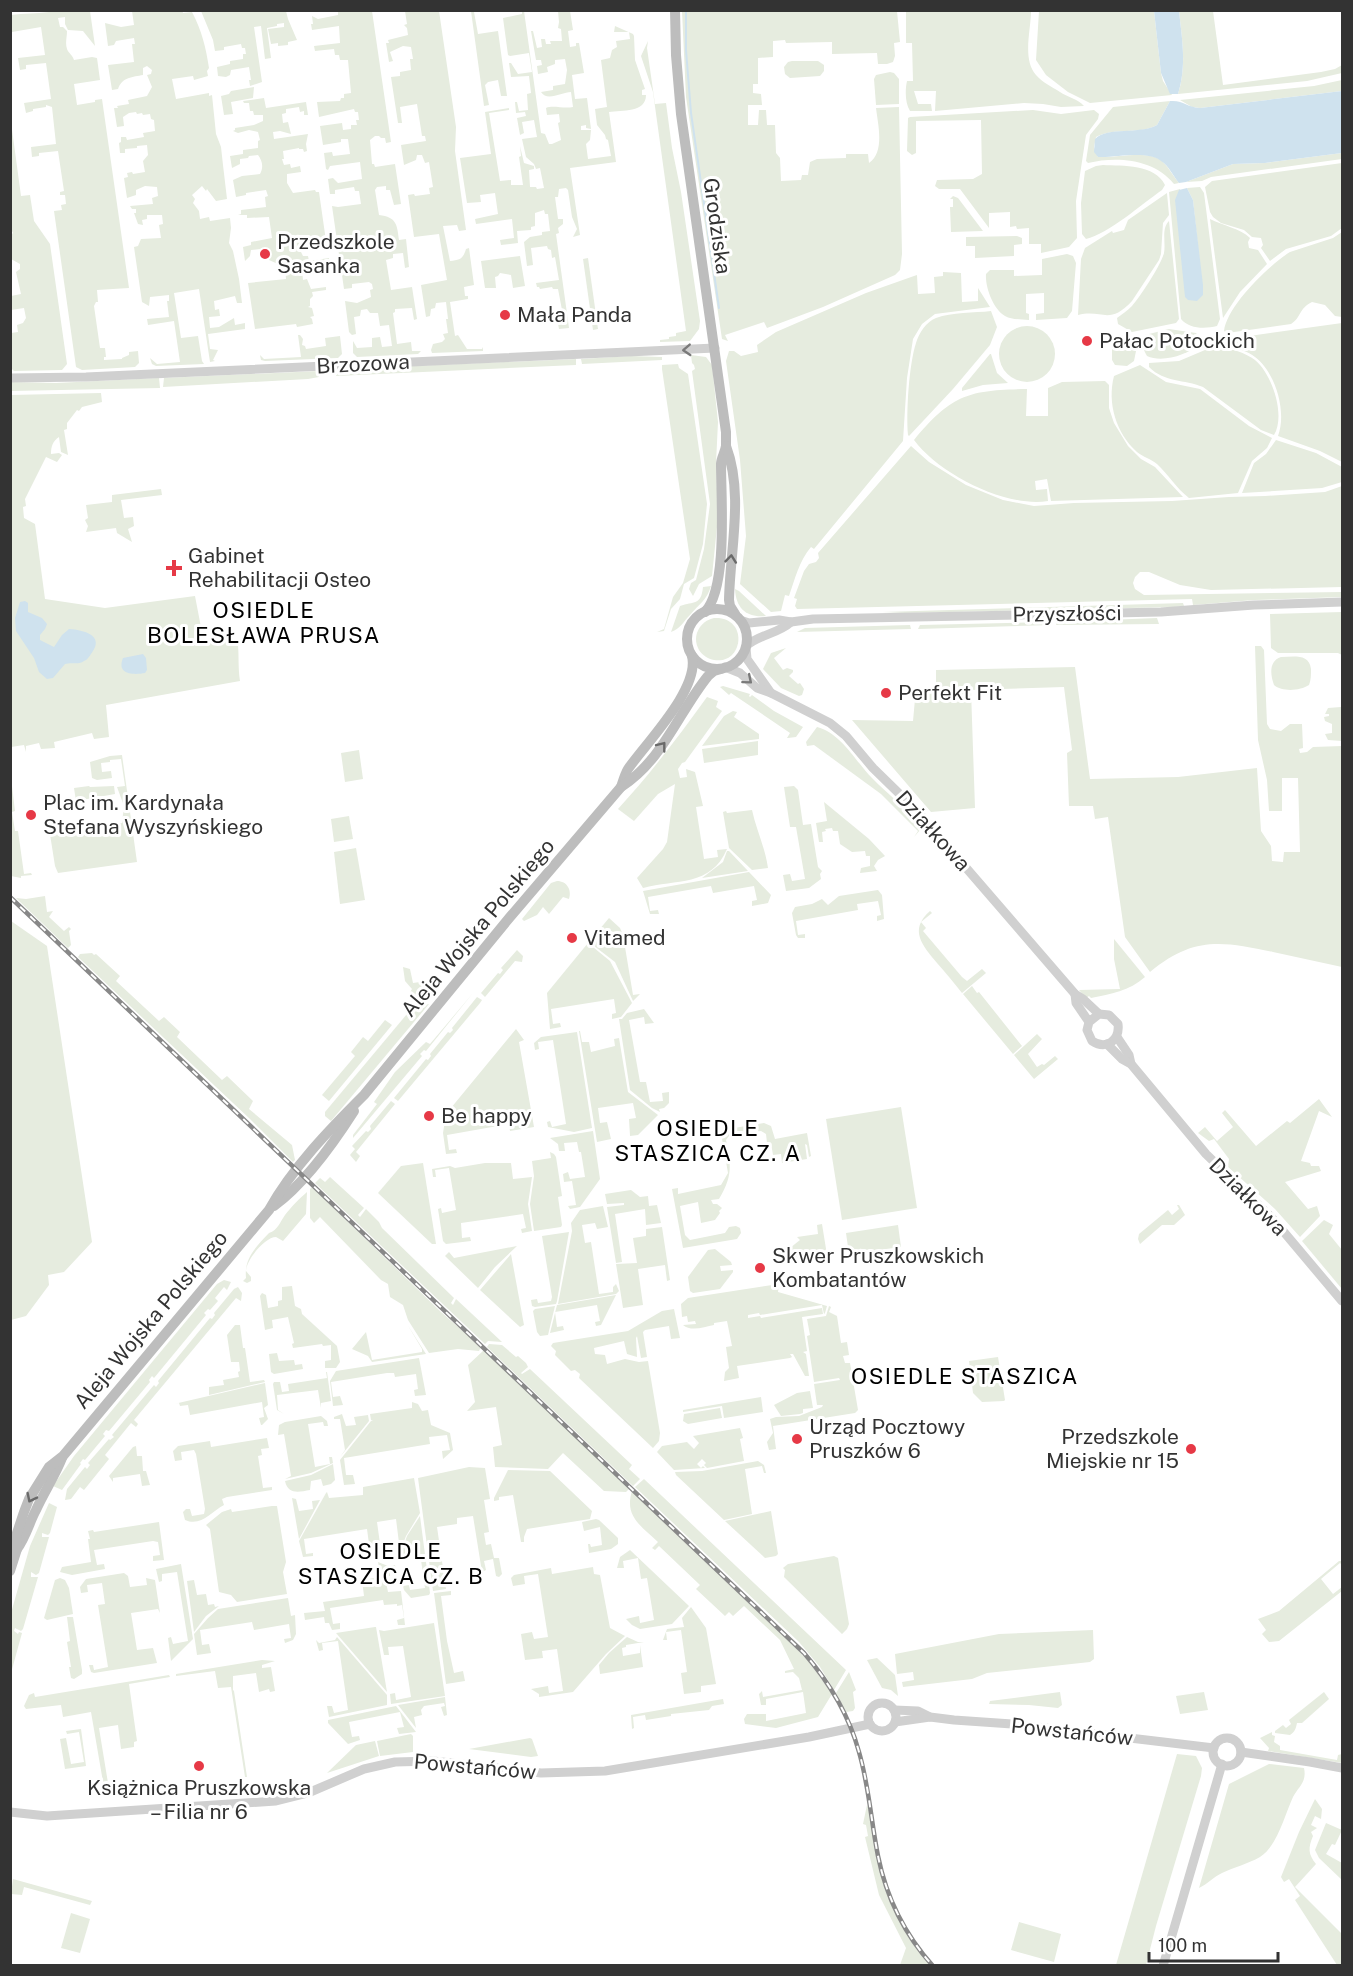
<svg xmlns="http://www.w3.org/2000/svg" width="1353" height="1976" font-family="'Public Sans',sans-serif">
  <style>
    .green { fill: #e6ecdf }
    .water { fill: #cfe2ee }
    .lines { fill: none; stroke-linecap: round; stroke-linejoin: round }
    .stream { stroke: #cfe2ee; stroke-width: 2 }
    .tertiary { stroke: #d0d0d0; stroke-width: 9 }
    .secondary { stroke: #bdbdbd; stroke-width: 10 }
    .rail-casing { stroke: #888; stroke-width: 4.5 }
    .rail { stroke: #fff; stroke-width: 2; stroke-dasharray: 7; stroke-linecap: butt }
    .oneway { stroke: #7a7a7a }
    .oneway2 { stroke: #6a6a6a }
    .poi-dot { fill: #e63946; stroke: #fff; stroke-width: 2 }
    .labels { text-anchor: middle; stroke-width: 6; stroke-linejoin: round; paint-order: stroke }
    .street-label { font-size: 21px; fill: #333; stroke: #fff }
    .poi-label { font-size: 21px; fill: #333; stroke: #fff; text-anchor: start }
    .neighbourhood-label { font-size: 22px; letter-spacing: 1.5px; fill: #000; stroke: #fff }
  </style>
  <rect width="100%" height="100%" fill="#fff"/>
  <g class="green">
    <path d="M49,11H90L95,46L83,31L68,30L65,24V17L58,18L60,27H63L67,31C67,37 65,43 67,49C69,54 72,54 74,60L92,57L97,58L100,80L74,84L77,105L95,102V100L102,99L129,288L97,290L98,302H96L94,306L100,348H105L106,357H104V360L122,359V358L129,355V352L138,351L139,363L135,367L82,370L76,367L54,211L62,210L61,205L66,204L65,195H60V192L64,191L58,151L39,153V156L32,157L31,147L56,144L52,107L46,105V107L33,109V111L26,113L24,103L51,99L46,63L26,65V69L20,70L18,58L45,55L41,27L12,32L11,30V15C24,13 36,14 49,12Z"/>
    <path d="M132,11L182,10L183,13L192,12C202,31 206,48 209,68L207,71L208,76L194,80L193,76L172,79L176,99L209,93V96L212,95L216,134L221,147L223,165L227,199L216,201L207,189L206,191L202,186L192,195L195,199L193,203L199,211L200,219L209,217L210,221L230,218L231,228L229,243L233,251L239,279L242,303H237L235,296L214,301L215,310L219,309L220,316L209,317L210,328L219,327L234,318L235,325L245,323V329L208,334L210,349L218,350L213,360L215,361L210,362L199,289L174,293L181,338L198,336L202,361L204,364L156,366L152,364L150,358L157,364L180,362L174,321L148,325L147,319L169,317L167,301H169V295L150,297L149,306L142,302L134,247L138,246L141,239L161,238L159,225L163,224L162,215H147V219L142,220L143,225L138,224L134,213H136V209H132L130,206L153,204L152,198L158,196L157,187L145,186L136,190V195L127,198L124,178L128,177L127,173L132,172L133,174L145,172L143,161L148,155L147,145L137,146V148L125,149V153H120L119,143L121,142V137H126L127,140L144,137L143,133L155,131L154,120L151,119L150,114L143,115L142,113L137,114L136,112L129,113L123,117L124,126L117,127L114,108H118L117,106L129,104L128,100L147,96L152,87L147,75L151,74L152,70L147,66L143,68V75C133,77 122,77 118,89L112,90L108,65L134,62L132,44H135L134,38L116,41L114,45L108,46L105,23L121,27L134,25Z"/>
    <path d="M201,11H286L288,19L297,40L288,42V45L278,46V43L271,44L268,29L284,27V23L277,24V26L267,28L271,58L265,59L261,26L254,27L262,82L250,86L249,80H251L249,67L231,70L230,75L226,77L218,76L217,67L230,64V61L243,59V54H246L245,48H242L241,44L224,47V50L215,51L213,40Z"/>
    <path d="M338,11H372L391,142L386,143L385,138H381L379,136H375L370,140L372,164H374L375,167L395,164L401,204L394,205L390,190H386V186L377,187L375,190L379,215C397,217 397,225 399,240L406,239L409,267L405,268L403,253L393,254V258L386,260L391,290L412,287L417,319L414,320L412,308L395,309V312L393,313L397,344L411,342L412,351H421L418,354L357,357L353,353V341L357,348L372,347V338L380,337L382,347L392,346L389,325L380,326L378,313H370L367,309L361,310L360,316L354,317L356,334L352,335L349,332L345,301L357,303L371,297L370,290L373,289L372,284L369,282L352,284V288L344,289L332,206L338,207L361,204L359,191H355L354,187L335,190V194H330L328,179L333,178L338,183L362,179L360,162L330,166L328,170L326,169L324,153L332,152L333,156L350,154L348,139H341V142L323,145L320,126L342,123L343,130L351,129V125H357L356,120H359L358,112H355L354,109L319,117L317,102L340,101L341,98H344V94L351,93L348,60H340L339,55H335L334,49L315,51L314,46L340,43L339,26L312,30L311,24H313L312,16L318,19L338,15Z"/>
    <path d="M405,11H439L456,127L455,151L466,230L459,231L457,225L443,226L450,261C460,260 463,259 466,249L469,248L474,285L464,287L465,296H468V299L450,302L455,336L458,335L467,349H482L483,347V351L432,353L431,350L433,344L442,342L445,339L443,334L448,333L446,319H448L446,302L436,303L435,308L431,309L430,316L426,317L421,285L447,280L439,234L414,237L408,195L414,194L415,196L430,194L429,188L433,187L429,162L425,163L422,155H417L416,160L404,165L401,145L426,141L425,136H422L417,104L400,107L402,123H398L391,77L400,76V72L411,70L410,59H413L411,47L403,46L390,52L393,61L389,62L386,43H389L388,40L408,35L407,28L404,25L407,24Z"/>
    <path d="M471,11H480L474,12L478,34L498,31L507,96H501L498,80L488,82L485,85L489,105L484,106Z"/>
    <path d="M522,11H524L541,133L545,134L549,144H552L561,140L558,123L560,122L559,114L547,115L546,108C553,105 564,109 573,107L571,92C562,92 547,102 541,92L553,90V86L565,84L567,70L565,59L555,60V64L547,67L548,72L538,74L537,66L542,65L541,60H536L531,31H533L537,48L542,47L541,39H545L546,44H551L550,41H562L561,29L558,28L559,22L558,11H570L573,30L568,31L570,47L576,46V43H579L584,73L572,75L575,99L587,98L591,129L586,128V125L581,126V130H591L590,140L586,144L588,159L611,156L608,140L606,139L605,135L597,125L595,109L607,107L601,60L610,58L612,50L617,47L616,41L630,39L629,32H614L615,26L633,34L634,36L635,60L645,89L642,90V95H646C646,113 622,110 609,112L616,162L570,168L580,235L573,237L577,229L572,217L568,190L566,188L559,189L558,197H555L558,219H563V224L558,228L559,233L556,234L569,328L559,329L557,318L560,317L559,311L562,310L558,289H553L552,287L540,289L539,287H537L536,283L559,280L555,257L552,258L551,250L548,249L547,246L531,248L533,265L527,266L524,242L530,237L542,235V232L550,231L548,214H545L544,210L535,213V226L531,227V230L517,231L518,243L501,245L500,240L514,238L512,219L476,224L475,219L498,214L495,193L480,195L481,202L467,203L460,158L491,154L485,112L509,108V110L489,113L500,181L511,180V185H523L519,157L521,156L520,146L524,163L534,166V169L529,170L530,187H536L537,189L544,188L540,168L536,169L534,164L526,157L522,139L537,137L534,120L522,122L524,133L520,135L517,118L526,116L525,112L516,113L515,102H517L519,111L528,110L527,94L531,93L529,76L511,77L509,63H511L518,74L532,72L529,53L510,56L508,55L503,18L522,14Z"/>
    <path d="M682,11H897L900,42L894,43L895,56L893,62L887,64H878L877,53L832,54V42L786,43L785,40L773,41V57L758,58V84H753V93L761,94L762,105H748V125H758L759,110H766L767,125H775L776,153L780,158L781,181L801,180L802,175H808L810,162L817,159L846,158V154H868L869,163C885,152 878,125 876,108L899,107L902,254L900,270L895,275L823,307L767,328L764,322L725,335L728,341L722,339L686,97Z"/>
    <path d="M906,11H1031C1031,30 1022,59 1036,75C1042,82 1052,87 1060,92C1067,97 1078,99 1084,106L1061,107L1043,104L1024,103L935,111L936,91H914L918,104H931L932,111H910C905,103 905,90 907,81H913L912,43H906Z"/>
    <path d="M1039,11H1154L1161,73L1163,81L1172,95L1090,103L1068,92L1046,75L1036,60Z"/>
    <path d="M1179,11H1213L1223,85L1321,72L1335,69L1342,65V73L1307,81L1178,94C1187,66 1182,39 1179,11Z"/>
    <path d="M648,41L647,48L655,104L666,103L672,148L681,192L700,321L699,329L690,341L660,342V340L669,339V337L676,336V333L686,331L653,92L641,56Z"/>
    <path d="M792,61H818L824,65V71L820,76L790,78L785,74L784,67L788,62Z"/>
    <path d="M890,72L894,73L899,79V104L876,105L874,79L876,75Z"/>
    <path d="M1342,80V91L1200,108L1192,107L1180,100L1314,86Z"/>
    <path d="M254,87L253,98L231,102L233,114L224,115L221,96L229,94L231,91Z"/>
    <path d="M264,98L266,108L306,102L308,115H304V111L300,112L299,107L286,109V113L282,114L283,123L288,122L291,134L280,131L273,132L274,139L308,134L306,144L307,151L304,152L303,149H299V148L283,151L284,159H282L284,165L290,164L291,168L300,166L301,172L287,174V183L293,193L315,190L316,192H319L327,248L319,249L317,241L301,243V252L303,256H308L309,261L329,258L330,270L322,271L321,264L306,266V270H302L303,280L307,279L311,289L326,287V290L312,292L313,296L310,299V306L308,307L312,308L314,316L310,317L312,319L313,324L297,327L296,324L255,329L248,283L286,279L285,268H280L278,264L269,260L268,248L251,250L250,256L245,261L243,247L251,245V242L272,238L269,217L247,218V215H238L241,214V210L266,207L265,197L268,196L266,190L246,193V195L236,197L233,180L242,176L260,174C264,167 262,160 258,155L249,156L248,158L240,159V164L232,168L230,156L243,154V150L258,148V141L260,140L258,132L249,130L238,133L233,131L235,130V128L254,125L263,121V115H254L253,111H250L249,103H244L243,101Z"/>
    <path d="M1170,101L1157,125C1139,135 1115,127 1096,137L1094,147L1098,157C1116,158 1147,150 1161,160C1168,166 1173,176 1179,183L1174,184C1154,159 1117,156 1088,163L1086,161L1090,135L1113,107Z"/>
    <path d="M1033,110L1061,114L1094,110L1099,114L1098,119L1086,135L1076,201L1077,238L1069,247L1041,253V244H1029V228L1017,229L1016,226L1010,227V212L989,213V228L960,189H939L935,186L937,180L973,179L982,174L981,120L916,121V153L912,155L907,151L908,118L910,117Z"/>
    <path d="M11,122L21,196L30,195L34,221L50,244L67,364L62,370L14,371L11,368V333L18,332L17,325L23,323L26,318L24,308L11,310V296L21,294L16,272L20,269V264L11,259V235L13,233L10,227Z"/>
    <path d="M1342,153V159L1211,177L1202,181L1186,182L1233,164L1265,163Z"/>
    <path d="M1342,163V228L1331,236L1286,249L1270,261L1261,248L1263,245L1261,238L1252,237L1244,230L1221,223L1213,217L1210,212L1205,187L1212,181Z"/>
    <path d="M1103,165C1123,166 1155,164 1165,185L1162,190C1142,204 1108,234 1086,239L1082,234L1081,203L1085,171L1096,166Z"/>
    <path d="M1200,187L1204,193L1220,319L1217,326C1205,329 1189,329 1181,319L1169,192L1180,189L1203,296L1193,200L1187,188Z"/>
    <path d="M1167,193L1169,215L1163,223L1161,254L1159,260L1132,301C1109,326 1103,309 1078,315L1081,259L1085,248L1112,231L1113,233L1124,230L1128,220Z"/>
    <path d="M953,196L958,198L983,231L951,232L950,207H953V199H950Z"/>
    <path d="M1210,219C1222,225 1241,229 1250,238L1248,242L1249,248L1258,250L1267,264L1240,292L1223,318Z"/>
    <path d="M1169,221L1179,319L1176,323L1132,332L1118,324L1117,318C1122,314 1127,311 1132,306C1140,297 1161,265 1164,253C1166,242 1161,229 1169,221Z"/>
    <path d="M1342,232V317L1335,316L1325,305L1312,302C1299,308 1301,318 1291,324L1227,333L1224,331C1227,306 1268,266 1290,252L1333,238Z"/>
    <path d="M1017,236L1022,238V244L1014,245V256L975,258V246H966V237Z"/>
    <path d="M1067,254L1073,256L1076,263L1072,311L1067,318L1036,320V314L1044,313V293L1026,294V313L1029,314V320C1021,319 1012,320 1005,316C993,309 985,287 986,274L990,270H1014V276L1042,275V259Z"/>
    <path d="M520,256L525,286L513,288L511,275L500,273L498,276L495,277L496,288H485L481,261Z"/>
    <path d="M588,258L598,329L593,330L583,259Z"/>
    <path d="M943,272L961,273L962,302L978,301V288L990,307L935,314L922,324L913,339L907,378L903,441L814,549L811,547C799,561 795,579 789,596L785,595L781,611L771,612L740,584L746,536L740,460L726,361L729,351H734L741,356L758,352L757,345L776,332L866,293L914,276L917,275L918,294L935,293L934,277L943,276Z"/>
    <path d="M991,311L997,327L990,345L953,389L909,436L908,435C906,413 909,364 916,343C919,333 926,322 936,318C952,312 974,313 991,311Z"/>
    <path d="M1342,323V462L1320,451L1278,436C1287,412 1276,373 1255,357C1248,351 1238,349 1229,346L1227,342L1228,339Z"/>
    <circle cx="1027" cy="354" r="28"/>
    <path d="M1169,329L1196,333L1199,337V344C1188,355 1162,363 1147,356C1143,350 1141,341 1145,335Z"/>
    <path d="M1118,334L1130,338L1137,346L1134,361L1127,366L1115,365L1112,360V340Z"/>
    <path d="M298,335H300L303,339L302,345L305,346L306,349L326,346L325,338L340,336L342,354L338,358L265,361L261,360L260,355L264,359L301,357Z"/>
    <path d="M1219,347C1230,348 1246,353 1255,360C1272,374 1286,415 1274,435L1261,430L1203,387C1184,379 1165,383 1149,367V363L1179,361L1205,350Z"/>
    <path d="M990,354H991L997,373L1008,383L983,385L962,391V388Z"/>
    <path d="M691,355L706,357L712,365L718,422L716,463L718,517L712,576L699,584L693,596L689,589L691,583L696,580L704,549L710,504L692,371L695,369L694,365L692,363Z"/>
    <path d="M631,356L662,357V360L582,364L581,359Z"/>
    <path d="M576,359V365L336,376L338,371L344,369Z"/>
    <path d="M678,364L679,368L688,374L707,504L703,544L694,578L684,584L680,599L671,609L664,631L657,632L664,629L673,597L683,583L690,559L662,369V365Z"/>
    <path d="M1140,365L1166,382L1200,389L1249,426L1272,438L1267,448L1252,461L1238,493L1189,498C1176,488 1168,474 1157,464C1151,459 1143,457 1137,452C1116,433 1107,403 1114,376Z"/>
    <path d="M318,371L319,377L308,379L163,387L164,378Z"/>
    <path d="M159,378L160,388L11,391V382L56,383Z"/>
    <path d="M1105,381L1109,385V408L1114,423L1128,446L1141,459L1155,467L1183,497L1051,501L1047,479L1035,481L1036,490L1047,489L1048,501C1006,508 939,474 914,440C952,394 969,390 1027,389L1026,416H1048V388L1062,382Z"/>
    <path d="M101,393L102,402L82,407L79,411L77,410L67,423V429L64,430L68,455L61,452L59,437C53,441 51,446 51,454L59,453L62,455L57,462L46,457L25,499L26,506L23,507L24,518L35,524L45,599L105,608L195,596L204,643L229,640L238,645C239,657 238,668 240,681L106,705L109,737L94,739L92,733L54,742L55,748L41,749L39,743L26,746V752L24,745L11,747L10,395Z"/>
    <path d="M1276,440L1316,453L1342,467V482L1322,488L1242,493L1254,463L1266,454Z"/>
    <path d="M911,446L929,462L966,485L1003,500L1034,506L1074,503L1172,501L1229,497L1265,496L1325,492L1342,486V587L1211,590L1180,585L1149,572H1140L1135,577L1133,583L1135,589L1144,595L1342,592V597L1254,600L1193,605L1192,599L797,609L795,606L797,599L794,598L804,571L809,564L816,562L819,558L818,553Z"/>
    <path d="M161,489L162,495L121,500L124,518L133,517L134,526L128,529L132,542L117,533L116,528L86,532L88,526L85,520L88,518L86,505L112,502V495Z"/>
    <path d="M711,586C707,600 699,604 690,615C683,622 681,628 671,632L680,606C694,601 701,606 703,587Z"/>
    <path d="M735,589L739,591L766,616C747,618 736,609 735,589Z"/>
    <path d="M1183,603L1184,606L1175,607L905,613L882,612Z"/>
    <path d="M1342,612V655L1338,653H1278L1271,648L1270,614Z"/>
    <path d="M714,618C749,616 744,665 714,660C708,659 702,655 699,650C691,636 700,621 714,618Z"/>
    <path d="M1157,618L1159,624L1056,625L1057,622Z"/>
    <path d="M1051,622V625L918,629L920,625Z"/>
    <path d="M910,625L911,629L797,632L805,628Z"/>
    <path d="M1255,646H1261L1264,650L1267,724L1270,729L1281,731L1290,724H1302L1303,748L1299,749L1300,753L1307,752L1313,747L1342,746V967C1319,962 1296,957 1273,952C1222,941 1193,936 1150,972L1125,937L1108,817L1095,819L1093,806H1069L1067,753L1072,750L1064,687L971,690L975,808L931,812L852,720L913,721L916,688L936,687V670L1075,667L1090,779L1178,777L1257,768L1261,831L1271,846L1272,861L1283,862L1284,852H1300L1298,778H1282V811H1269L1267,780L1258,740Z"/>
    <path d="M786,648L774,658L783,670L787,668L793,670V672L789,676L798,684L800,683L804,689L802,695L799,696L781,688L763,669L771,653Z"/>
    <path d="M1281,657C1293,657 1309,653 1311,669C1311,675 1311,680 1309,685C1300,691 1282,692 1274,685C1270,674 1269,661 1281,657Z"/>
    <path d="M723,686L750,694L749,696L750,697L752,695L774,711L803,727L796,737L788,738H787L790,733L731,693L729,695L720,687Z"/>
    <path d="M707,697L718,701L716,707L722,711L685,762L682,763L678,769L680,778L687,777L686,769L695,772L703,806L696,807L704,859L718,857L717,850L727,849C711,887 676,879 643,888L637,878L663,849L667,842L675,784L658,794L634,821L618,809C651,773 679,736 707,697Z"/>
    <path d="M1341,707L1342,741L1328,740L1325,734L1332,733V724L1325,721L1324,717L1329,716V714H1325L1328,708Z"/>
    <path d="M733,711L737,712L734,717L759,734V739L702,746L724,716Z"/>
    <path d="M817,727C841,733 856,762 872,778C888,795 909,809 921,829L914,837L918,831L881,794L814,745L807,746L806,742Z"/>
    <path d="M758,741V755L704,763L702,749Z"/>
    <path d="M359,750L363,779L345,782L341,753Z"/>
    <path d="M122,755L137,862L58,873L55,866L49,828L51,827V823L56,822L54,825L55,827L60,828V826L64,827L67,825L68,831L122,823L124,806L117,787L125,786L121,759L110,760V762L101,763L102,772L111,771L112,778L97,780L92,778L90,762L110,756Z"/>
    <path d="M11,778L15,811L12,812L15,831H18L24,874L31,873L32,875L21,876V878L11,876Z"/>
    <path d="M89,786L90,787L114,786L115,794L76,801L74,788Z"/>
    <path d="M794,786L798,790L803,825L811,824L818,867L822,871L820,874L821,879L809,888L786,891L783,875L790,874L792,881L805,879L796,827H790L784,787Z"/>
    <path d="M824,802L869,839L885,856L878,860L874,866L877,871L860,873L861,868L870,866V856H866L865,851L852,852L840,844L838,831H833L832,828L825,829L826,831L822,832L823,842H819L816,823L827,821Z"/>
    <path d="M752,810C756,829 765,847 768,868L752,870L729,848L723,812L726,811L727,813Z"/>
    <path d="M349,816L353,839L334,842L331,819Z"/>
    <path d="M356,848L365,900L340,904L334,852Z"/>
    <path d="M727,851H729L748,871L702,878L723,862Z"/>
    <path d="M749,872L771,895L768,903L752,906V901L757,900L754,886L713,893L711,886L648,897L650,911L658,910L659,914H650L643,891Z"/>
    <path d="M557,881C567,881 572,890 569,899L563,897L549,914L543,907L537,915L524,921L522,919L551,883Z"/>
    <path d="M878,890L882,895L884,919L877,921V916L881,915L878,901L857,904L858,910L796,921L798,935L805,934V938H798L796,935L792,913L795,907L812,904L822,899L828,905L839,896Z"/>
    <path d="M45,896L47,912L53,911L49,917L64,931L69,927L71,929L69,931L71,945L68,948L16,898L26,899Z"/>
    <path d="M930,911L932,913L921,922L926,928L923,931L962,977L967,981L982,969L986,973L962,993C954,983 946,973 937,963C923,946 908,930 930,911Z"/>
    <path d="M609,918L620,928L623,935L633,995L640,994L633,1001L615,962L589,942Z"/>
    <path d="M11,921L47,946L92,1242L64,1272L48,1275L49,1285L26,1316L11,1320Z"/>
    <path d="M1114,939L1145,977C1129,991 1111,994 1091,998L1089,996L1086,998L1079,990L1120,989L1114,959Z"/>
    <path d="M588,943L610,961L632,1003L621,1017L612,1019V1014L616,1013L614,999L551,1009L553,1024L560,1023L561,1027L550,1029L547,993Z"/>
    <path d="M517,950L523,956L522,962L515,961L485,997L481,993L498,973L500,974L503,970L501,968Z"/>
    <path d="M92,953L94,955L96,954L120,976L116,981L159,1021L164,1017L180,1032L177,1037L222,1080L227,1076L253,1101L249,1109L292,1145L295,1160L293,1162L250,1119L78,957L80,954Z"/>
    <path d="M403,967L410,969L413,983L427,981L428,979L440,986L429,1000L409,1005L414,999L409,994L412,989L405,981Z"/>
    <path d="M972,986L977,993L979,992L1022,1046L1013,1054L963,994Z"/>
    <path d="M473,993L426,1051L424,1050L420,1054L422,1056L353,1138V1135L377,1104L374,1102L395,1072L426,1042L430,1044Z"/>
    <path d="M477,997L482,1000L480,1003L398,1101L394,1098L426,1059L428,1060L431,1056L430,1054L448,1032L450,1033L453,1030L452,1028Z"/>
    <path d="M429,1004L331,1121L325,1116V1112L412,1008Z"/>
    <path d="M644,1009L654,1023L645,1024L644,1017L629,1020L640,1082H646L650,1102L663,1101L662,1093L669,1092V1103L664,1108L659,1109L660,1112L652,1108L630,1090L619,1019H622L627,1013Z"/>
    <path d="M385,1020L392,1025L329,1101L322,1095L355,1056L351,1052L363,1037L368,1041Z"/>
    <path d="M516,1029L524,1040L519,1042L534,1127L510,1131L509,1124L447,1135L449,1150L456,1149L457,1153L446,1154L443,1133L446,1114Z"/>
    <path d="M579,1031H580L582,1042H589L591,1052L615,1046L614,1039L619,1038L628,1092L658,1115L638,1135L630,1136L629,1119L636,1118L633,1103L598,1108L600,1123L607,1122L611,1139L597,1142Z"/>
    <path d="M577,1032L592,1128L574,1132L548,1127L547,1122L550,1121L552,1127L566,1124L553,1040L538,1042L539,1049L535,1050L534,1043L541,1037Z"/>
    <path d="M1037,1034L1042,1039L1028,1054L1037,1067L1042,1064L1044,1065L1055,1056L1058,1059L1034,1079L1014,1055Z"/>
    <path d="M1319,1099L1332,1117L1319,1111L1301,1161L1310,1163L1311,1166H1319L1321,1171L1285,1182L1308,1209L1317,1206L1320,1216L1300,1237L1275,1209L1228,1167L1229,1159L1214,1139L1209,1141L1198,1133L1205,1127L1217,1141L1233,1127L1222,1113L1225,1110L1256,1146L1287,1121L1290,1123Z"/>
    <path d="M391,1101L395,1104L356,1152L360,1156L356,1162L350,1155L355,1149L352,1146L366,1131L368,1132L371,1129L370,1126Z"/>
    <path d="M901,1107L917,1208L842,1220L826,1119Z"/>
    <path d="M764,1123L771,1126L775,1139L807,1133L811,1156L809,1157L807,1145L805,1144L807,1159L782,1163L781,1154L773,1155L771,1143H767L766,1134L761,1131L729,1136L726,1140C731,1165 733,1176 719,1199L711,1200L713,1204H717L722,1208L719,1211L720,1213L715,1220L701,1223L698,1202L680,1206L685,1235L690,1240L725,1233L729,1227L736,1226L740,1228L741,1233L737,1239L683,1248L672,1189L678,1188V1194L721,1185L728,1173L721,1133L722,1130Z"/>
    <path d="M593,1131L600,1179L580,1207L570,1209L568,1206L576,1205L572,1181L564,1182L563,1174L568,1172L570,1179L585,1177L581,1152H579L577,1142L564,1143L565,1151H559L558,1144L550,1138Z"/>
    <path d="M550,1152L554,1154L556,1157L562,1196L558,1197L562,1225L561,1227L534,1231L530,1204L534,1176L532,1161L551,1158Z"/>
    <path d="M423,1163L436,1244H432L378,1193L401,1166Z"/>
    <path d="M485,1163H511L513,1179L532,1177L528,1204L532,1231L522,1233L521,1229L526,1228L523,1214L461,1223L462,1238L470,1237L471,1241L446,1244L443,1241L438,1209L441,1208L442,1213L456,1210L449,1168L435,1170L436,1177H433L432,1169L450,1166L455,1168Z"/>
    <path d="M330,1177L364,1208L358,1215L360,1217L366,1209L379,1222L382,1228L454,1298L451,1303L453,1305L456,1299L502,1342L488,1341L485,1344L315,1183L320,1178L325,1182Z"/>
    <path d="M312,1187L441,1312L481,1347L479,1351L458,1349L429,1353L408,1320L403,1305L390,1297L388,1284L381,1280L320,1217L314,1223L310,1218V1189Z"/>
    <path d="M631,1190L640,1197L648,1196L649,1206L657,1205L661,1223L646,1225L645,1209L615,1214L622,1262L616,1263L607,1207L624,1205V1203L607,1204L605,1194Z"/>
    <path d="M307,1192L306,1214L283,1241L276,1237C265,1237 246,1260 246,1271L251,1277V1281L247,1283L243,1281L246,1278C244,1258 256,1247 269,1233C278,1230 280,1222 285,1215C291,1207 300,1198 307,1192Z"/>
    <path d="M1177,1205H1179L1185,1215L1174,1225H1162L1140,1244L1138,1239L1139,1234L1168,1210L1172,1215L1179,1209Z"/>
    <path d="M603,1206L608,1227L597,1229L595,1223L582,1225L585,1243L591,1242L599,1294L613,1292V1287L616,1284L619,1291L616,1294L558,1304L572,1231L571,1223L580,1210Z"/>
    <path d="M1324,1220L1333,1225L1329,1234L1342,1250V1289L1302,1241Z"/>
    <path d="M822,1224L827,1255L792,1259L790,1248L800,1240L797,1237L818,1234L817,1225Z"/>
    <path d="M898,1225L901,1247L849,1254L846,1233Z"/>
    <path d="M662,1227L670,1280L667,1281L665,1265L638,1269L643,1305L623,1308L616,1264L637,1263L633,1238L646,1236V1229Z"/>
    <path d="M569,1232L557,1301L556,1304L535,1307L532,1306L531,1300L537,1299L538,1303L551,1301L552,1297L542,1236Z"/>
    <path d="M517,1246L495,1267L478,1288L445,1256L449,1252L454,1258Z"/>
    <path d="M715,1249L731,1262L732,1265L720,1266L721,1271L733,1270V1272L720,1289L693,1293L690,1291L688,1277L708,1250Z"/>
    <path d="M511,1254L524,1325L520,1327L480,1290Z"/>
    <path d="M224,1280L231,1282L227,1290L224,1287L215,1298L218,1301L210,1310L208,1309L204,1313L206,1315L154,1378L152,1376L149,1380L150,1382L109,1431L106,1430L103,1434L105,1436L85,1460L83,1459L80,1463L81,1464L62,1490L53,1486L74,1456L217,1284Z"/>
    <path d="M779,1284L778,1292L827,1306L825,1313L824,1314L822,1305L760,1315L759,1313L748,1315V1318L760,1316L761,1318L822,1308L823,1314L802,1317L807,1351L803,1352L806,1354L809,1376H805L793,1354H790L792,1357L790,1358L737,1366L739,1378L724,1381L725,1372L729,1368L726,1347L732,1346L727,1321L714,1323V1325C704,1327 691,1332 683,1325L696,1324L695,1321L688,1322L687,1316L682,1317L681,1304L688,1298Z"/>
    <path d="M292,1286L295,1306L301,1309L302,1314L337,1346L340,1362L336,1368H325V1361L331,1360V1345L323,1346L322,1344L293,1348L292,1344L294,1343L288,1317L272,1320L273,1328L265,1330L260,1296L262,1293L266,1295L268,1308L278,1306V1301L282,1300V1287Z"/>
    <path d="M238,1287L242,1293L241,1301L236,1298L134,1420L138,1424L136,1427L131,1423L105,1455L109,1459L84,1490L80,1487L71,1499L65,1500L67,1489L85,1467L87,1469L90,1465L88,1463L109,1439L110,1440L114,1437L112,1435L154,1385L156,1387L159,1383L158,1381L210,1318L212,1319L215,1315L214,1313L234,1289Z"/>
    <path d="M616,1295L601,1325L596,1326L595,1322L600,1321L597,1305L555,1312L557,1327L563,1326L564,1330L550,1333L557,1305Z"/>
    <path d="M555,1306L548,1335L540,1336L537,1332L533,1311L535,1309Z"/>
    <path d="M829,1306L831,1307L829,1312L837,1316L841,1343L847,1342L849,1355L843,1356L845,1363H850L858,1410L855,1413L773,1426L776,1449L769,1450L767,1442L773,1433L770,1419L776,1417L799,1416L822,1407L823,1405H817L814,1384L840,1380L839,1378L814,1382L807,1336L810,1335L807,1319L826,1316Z"/>
    <path d="M674,1309L680,1338L671,1339L669,1326L645,1330L643,1332L647,1357L641,1358L637,1336L641,1329L636,1338L637,1357L627,1354L624,1341L594,1348L595,1354L605,1355L607,1364L625,1359L639,1362L648,1361L660,1433L659,1441L653,1448L579,1378L580,1374L575,1370L571,1371L555,1355L556,1351L551,1346L553,1343L628,1331L662,1311Z"/>
    <path d="M407,1324L426,1354L372,1362L368,1356L352,1349L366,1332L372,1360L422,1352V1349Z"/>
    <path d="M235,1325H240L243,1348H245L250,1382L264,1380L265,1382L209,1395V1387L224,1385L223,1380L239,1377L238,1372L240,1371L239,1362H231L227,1335Z"/>
    <path d="M489,1344L502,1345L516,1357L518,1356L526,1363L528,1367L521,1373L522,1374L530,1369L632,1465L629,1469L640,1479L633,1486L487,1347Z"/>
    <path d="M484,1350L630,1488L626,1492L604,1491L563,1453L548,1469L495,1467L493,1447L502,1445L496,1407L467,1411L475,1402L468,1365Z"/>
    <path d="M277,1353L279,1361L294,1360L295,1365L302,1364L303,1369L274,1374L271,1372L269,1354Z"/>
    <path d="M998,1357L1005,1400L1004,1401L982,1402L973,1393L969,1361Z"/>
    <path d="M419,1358L426,1395L415,1396L414,1390L418,1389L416,1374L395,1377L394,1373H387L331,1382L333,1397L340,1396L343,1405L333,1406L330,1381L336,1371Z"/>
    <path d="M326,1372H327L331,1401L321,1403V1408L318,1390L277,1395L278,1410L284,1414L277,1410L273,1384L274,1382H280L282,1392L289,1391L288,1384L327,1378Z"/>
    <path d="M265,1383L268,1405L264,1408L268,1419L262,1425H261L259,1418L264,1417L262,1402L190,1415L188,1405L180,1406L179,1403L174,1404Z"/>
    <path d="M810,1391L813,1408L803,1409V1413L800,1414L781,1416L774,1405L797,1393Z"/>
    <path d="M761,1397L763,1412L724,1418L722,1406L683,1412V1410Z"/>
    <path d="M412,1402L418,1404L422,1411L428,1410L431,1425L450,1433L453,1450L443,1459L442,1451L450,1450L447,1435L429,1437L430,1444L344,1458L346,1475H353L355,1484L344,1485L340,1460L371,1421H373L371,1420L370,1414L412,1408Z"/>
    <path d="M720,1408L722,1418L688,1424L683,1421L684,1414Z"/>
    <path d="M342,1414L346,1426L356,1425L354,1417L368,1415L369,1421L340,1457L345,1450L340,1419H334V1417Z"/>
    <path d="M321,1416L327,1421L328,1426H324L323,1422L308,1424L315,1467L330,1464L329,1457H332L333,1463L311,1473L285,1479L291,1476L284,1434L278,1435L279,1425L285,1422Z"/>
    <path d="M740,1428L743,1438L740,1439L744,1461L707,1468L704,1465L706,1463L702,1459L697,1464L701,1468L703,1466L705,1468L674,1470L657,1452L662,1446L687,1442L694,1449L699,1443L693,1436Z"/>
    <path d="M267,1438L269,1448L261,1449L262,1455L258,1456L263,1488L272,1487V1490L227,1497L222,1499L224,1505C211,1512 201,1527 185,1520L183,1512L186,1509H190L192,1516L204,1514L205,1509L196,1454L194,1450L181,1452L182,1460L175,1461L173,1451L178,1446L210,1441L211,1447Z"/>
    <path d="M136,1446L137,1456H142L143,1471H146L150,1485L142,1486L140,1474L113,1478V1482L109,1476L133,1447Z"/>
    <path d="M758,1461L764,1465L766,1473H764L762,1466L745,1469L752,1514L724,1520L676,1475L675,1472L702,1471Z"/>
    <path d="M333,1464L335,1480L331,1484L323,1486L321,1479L311,1481L310,1490C299,1492 288,1495 285,1481L311,1475Z"/>
    <path d="M469,1467L485,1468L490,1499L484,1500L489,1532L484,1533L486,1545L491,1544L494,1558H499L502,1574L499,1577L496,1576L493,1559L484,1561L486,1570L484,1571V1574L482,1572L473,1516L457,1518V1524L437,1527L446,1589L433,1591L418,1478Z"/>
    <path d="M508,1470L550,1471L592,1511L590,1519L527,1529L524,1537V1542H521L513,1495L499,1497V1500L494,1501V1498Z"/>
    <path d="M414,1478L420,1513L406,1536L400,1552L398,1555L390,1553L397,1554L400,1551L396,1519L377,1522L381,1551L379,1549L378,1544H373L371,1550L365,1549L364,1545L369,1544L367,1529L304,1539L306,1554L313,1553V1556L303,1557L299,1541L326,1493L327,1492L329,1498L363,1495V1487Z"/>
    <path d="M644,1479L846,1670L834,1690L820,1667L799,1642L635,1487Z"/>
    <path d="M632,1491L792,1644L810,1663L832,1694L818,1717L776,1728L745,1724L744,1719L747,1714H766V1721L806,1713L803,1692L766,1699V1705H761L759,1694L762,1691L763,1697L802,1690L799,1678L793,1672L785,1673V1671L794,1669L780,1640L744,1606L733,1616L729,1612L725,1616L696,1589L700,1585L659,1546L655,1550L652,1548L658,1542C641,1526 624,1516 632,1491Z"/>
    <path d="M292,1498L296,1499L299,1511L313,1509L312,1501L320,1500L299,1539Z"/>
    <path d="M49,1503L57,1507L50,1533L48,1535L42,1533V1537H49L39,1573L36,1575L31,1572V1577H38L23,1629L21,1631L15,1628L14,1631L18,1634L19,1632L22,1633L11,1673V1613L30,1546Z"/>
    <path d="M272,1506H277L286,1562L283,1572L287,1594L237,1602L231,1595L219,1592L210,1529L206,1525L222,1512L231,1509L232,1512Z"/>
    <path d="M771,1511L778,1554L776,1556L765,1558L725,1521Z"/>
    <path d="M420,1516L430,1593L429,1595L411,1598L404,1590L403,1586L409,1585L410,1590L425,1588L419,1546L405,1548V1555H402L401,1553L407,1536Z"/>
    <path d="M596,1519L599,1520L618,1538V1544L611,1549L589,1553L588,1544H590L591,1547L602,1545L600,1527L584,1531L582,1522Z"/>
    <path d="M159,1522L164,1560L153,1561V1556L160,1555L158,1542L153,1541L94,1550L97,1565L104,1564L105,1569L72,1575L60,1572L62,1567L91,1562L88,1539H90L88,1531L93,1530L94,1532Z"/>
    <path d="M630,1550L689,1606L672,1624L640,1629L632,1625L626,1619L639,1616L640,1623L654,1620L647,1578L641,1579L638,1558L623,1561L624,1568H617L620,1557Z"/>
    <path d="M834,1556L838,1558L849,1624L847,1629L842,1634L784,1577L785,1570L783,1568L788,1564Z"/>
    <path d="M1339,1561H1341L1342,1565L1340,1563L1321,1579L1333,1594L1342,1587V1591L1279,1641L1269,1642L1262,1634L1266,1630L1258,1619L1279,1611Z"/>
    <path d="M378,1562L388,1566L395,1565L396,1570L390,1571V1576L385,1577L388,1592L401,1591L405,1625H398L397,1620L404,1618L402,1605L397,1606V1604L384,1605L383,1600L330,1608L333,1624L340,1623V1629L332,1630L329,1623H325L324,1617L305,1620L304,1613L325,1611L323,1602L364,1596L362,1580L381,1577Z"/>
    <path d="M181,1564L193,1639L171,1661L168,1638L171,1637L173,1644L188,1641L177,1572L162,1574V1581L159,1582L156,1569Z"/>
    <path d="M593,1567L594,1574L600,1575L610,1628L625,1636L606,1654L573,1692L539,1697V1694L531,1689L548,1686L549,1693L563,1691L557,1649L542,1651L543,1658L525,1660L521,1634L532,1632L534,1639L548,1637L538,1574L524,1576L525,1584L513,1586L511,1578L514,1575L551,1568L552,1574Z"/>
    <path d="M124,1573L128,1576L130,1587L147,1585L146,1578L155,1580L160,1613L158,1609L131,1613L137,1650L153,1648L157,1663L94,1673L91,1672L89,1665H93L94,1670L108,1667L98,1605L105,1604L102,1583L87,1585L88,1592L81,1593L80,1587L86,1579Z"/>
    <path d="M60,1578L65,1580L69,1588L73,1614L47,1620L44,1618L55,1580Z"/>
    <path d="M194,1580L197,1595L206,1594L208,1605L214,1604L215,1607L219,1606L206,1616L194,1632L187,1581Z"/>
    <path d="M451,1591V1595L441,1596L447,1641L454,1673L463,1671L465,1681L446,1684L434,1593Z"/>
    <path d="M288,1598L291,1616L295,1615L296,1634L293,1640L285,1643L284,1639L291,1638L289,1624L254,1630L252,1622L200,1630L202,1645L209,1644L211,1653L197,1655L194,1634L208,1618L218,1609Z"/>
    <path d="M691,1607L706,1628L716,1684L701,1686V1692L684,1694L681,1673L687,1672L681,1630L666,1632L667,1640H663L667,1629L684,1627L682,1618Z"/>
    <path d="M67,1617H73L82,1670V1674L74,1679L71,1678L69,1667H71L67,1642L70,1641Z"/>
    <path d="M434,1623L445,1696L391,1704L390,1694L395,1693L396,1700L411,1697L403,1646L388,1647L389,1655H384L379,1630L384,1631Z"/>
    <path d="M375,1627H376L387,1692L336,1633Z"/>
    <path d="M1093,1630L1094,1659L1090,1662L987,1673L972,1679L903,1687L902,1682L914,1680L913,1672L897,1674L895,1654L999,1634Z"/>
    <path d="M337,1637L387,1695V1705L329,1717L327,1706H332L334,1713L348,1710L338,1641L322,1643L323,1650L319,1651L316,1640L319,1643L335,1640Z"/>
    <path d="M627,1637L638,1642H644L626,1645V1647L622,1648L623,1656L640,1653V1645L643,1667L600,1674L599,1665L609,1653Z"/>
    <path d="M877,1658L895,1675L898,1696L891,1690L882,1688L867,1660Z"/>
    <path d="M262,1660L275,1661L262,1665V1668L271,1667L275,1691L270,1692L269,1689L259,1692L256,1673L233,1676V1690L234,1691L247,1777H245L231,1687L218,1688L215,1671L176,1676V1674Z"/>
    <path d="M849,1672L856,1690L853,1692L855,1708L853,1711L846,1712L836,1693Z"/>
    <path d="M169,1675L170,1677L129,1684L137,1741L134,1742V1747L121,1749L118,1725L99,1728L108,1783L109,1784L110,1790L103,1795L100,1792V1783L103,1782L91,1712L63,1717L61,1705L26,1709L24,1706L29,1695L34,1693L35,1697Z"/>
    <path d="M1060,1692L1062,1705L1058,1708L1029,1705L989,1704L990,1701Z"/>
    <path d="M1204,1692L1208,1710L1180,1714L1176,1696Z"/>
    <path d="M1324,1692L1329,1699L1302,1723H1297C1296,1728 1295,1732 1290,1735L1275,1733V1731L1283,1725L1286,1728L1291,1724L1289,1720Z"/>
    <path d="M445,1697L447,1715L444,1716L441,1707L445,1706L444,1703L424,1706L421,1710L422,1715L414,1717L416,1728L398,1705Z"/>
    <path d="M723,1699L724,1704L712,1706L709,1710L671,1714V1716L646,1720L645,1715L633,1717L634,1728L632,1729L631,1715Z"/>
    <path d="M396,1706L416,1732L399,1734L397,1728L404,1727L400,1712L349,1722L352,1737L359,1736L360,1740L348,1744L328,1723V1720Z"/>
    <path d="M81,1729L86,1766L65,1769L60,1739L66,1738L71,1764L84,1762L79,1732L67,1734L66,1731Z"/>
    <path d="M1272,1732V1735L1275,1736L1274,1742L1280,1746V1750L1337,1760L1338,1755L1342,1754V1763L1268,1751L1269,1748L1260,1738Z"/>
    <path d="M411,1734L413,1736V1752L380,1756L377,1741Z"/>
    <path d="M530,1738L532,1739L538,1756L531,1757L469,1749Z"/>
    <path d="M375,1741L379,1756L327,1773L356,1745Z"/>
    <path d="M1177,1754L1196,1756L1202,1768L1201,1776L1156,1926L1146,1965H1116Z"/>
    <path d="M1269,1764L1304,1768C1307,1782 1299,1786 1293,1797C1285,1814 1277,1847 1260,1857C1248,1864 1234,1867 1222,1873C1213,1877 1208,1884 1199,1888L1229,1784Z"/>
    <path d="M1315,1799L1322,1809L1321,1819L1315,1816L1311,1825L1317,1828L1311,1832L1313,1836C1308,1848 1308,1854 1316,1864L1295,1887L1342,1934V1965H1337L1295,1900L1300,1896L1289,1879L1284,1882L1281,1877L1299,1832Z"/>
    <path d="M867,1805C873,1818 874,1839 876,1854C884,1896 902,1934 930,1965H900L906,1948L879,1895L865,1837L868,1836L866,1825L863,1824Z"/>
    <path d="M1326,1823L1342,1830L1335,1845L1332,1844L1326,1854L1342,1863V1880L1319,1858L1315,1850Z"/>
    <path d="M13,1879L92,1901L90,1905L24,1887L22,1895L11,1894Z"/>
    <path d="M71,1913L90,1919L80,1953L61,1948Z"/>
    <path d="M1019,1922L1061,1934L1054,1962L1011,1950Z"/>
  </g>
  <g class="water">
    <path d="M1154,11H1179C1182,39 1187,66 1178,94H1170L1161,73Z"/>
    <path d="M1342,91V153L1265,163L1233,164L1186,182L1179,183C1173,176 1169,166 1161,161C1147,150 1116,158 1098,157L1094,152L1095,139C1108,126 1139,135 1157,125L1170,101C1184,100 1186,107 1200,108Z"/>
    <path d="M1187,188L1193,200L1203,285V295L1197,301L1188,300L1185,297L1175,200L1179,190Z"/>
    <path d="M25,601L28,603V612L42,618L47,624L45,629L40,635V640L54,647L62,635L69,629C83,630 106,635 91,654C89,657 87,660 84,661C79,665 71,662 65,664L53,678L47,679L39,672L34,658L16,631L15,618L20,602Z"/>
    <path d="M143,654L146,658L147,670L145,673C134,675 116,675 123,658Z"/>
  </g>
  <g class="lines">
    <path class="stream" d="M686,10V50L691,113L719,308"/>
    <g class="tertiary">
      <path d="M10,378L86,377L715,348"/>
      <path d="M740,620L749,623L779,620L791,622L813,619L1161,612L1254,605L1342,602"/>
      <path d="M746,646C760,634 778,634 791,622"/>
      <path d="M746,648L747,659L771,693"/>
      <path d="M725,667L740,673L757,688L771,693L830,723L846,736L873,768L917,811L1075,994L1083,999L1099,1014"/>
      <path d="M1075,994L1076,1003L1089,1022L1087,1030L1092,1041C1106,1050 1120,1041 1118,1024L1109,1015L1099,1014L1089,1022"/>
      <path d="M1117,1037L1129,1055L1131,1064"/>
      <path d="M1107,1044L1122,1059L1131,1064L1206,1154L1272,1218L1342,1301"/>
      <circle cx="882" cy="1717" r="14"/>
      <path d="M894,1710L918,1711L930,1717L954,1720L1012,1724L1214,1748"/>
      <path d="M895,1722L930,1717"/>
      <circle cx="1227" cy="1752" r="14"/>
      <path d="M1241,1752L1310,1762L1342,1768"/>
      <path d="M10,1812L47,1816L276,1801L308,1793L364,1769L395,1762L433,1761L541,1773L605,1771L809,1737L870,1724"/>
      <path d="M1163,1966L1222,1764"/>
    </g>
    <g class="secondary">
      <path d="M675,10L676,55L681,114L726,432C726,437 726,442 726,446C725,453 721,458 721,464C721,498 728,588 705,612"/>
      <path d="M726,446C744,494 730,550 729,600L730,606L735,614"/>
      <circle cx="717" cy="639" r="30"/>
      <path d="M621,787C623,781 625,774 628,769C646,743 700,689 692,656"/>
      <path d="M274,1206C305,1183 333,1144 354,1111"/>
      <path d="M17,1549C26,1537 29,1523 36,1510C44,1492 55,1476 62,1458"/>
      <path d="M10,1571L17,1549L16,1536L24,1512L29,1499L49,1467L63,1456L269,1210C292,1168 330,1129 364,1095L510,917L621,787C663,760 678,713 708,676L714,671L721,669"/>
    </g>
    <defs>
      <path id="rail" d="M10,897L804,1653C829,1682 849,1715 859,1752C869,1786 871,1821 878,1856C886,1896 905,1935 933,1966"/>
    </defs>
    <use href="#rail" class="rail-casing"/>
    <use href="#rail" class="rail"/>
  </g>
  <defs><path id="oneway-chevron" d="M-2-3.5L2.5 0L-2 3.5" fill="none" stroke-width="1.6" stroke-linecap="round" stroke-linejoin="round" transform="scale(1.5)"/></defs>
  <g class="oneway">
    <use href="#oneway-chevron" transform="translate(687 350) rotate(177)"/>
    <use href="#oneway-chevron" transform="translate(748 680) rotate(40)"/>
  </g>
  <g class="oneway2">
    <use href="#oneway-chevron" transform="translate(731 559) rotate(-84)"/>
    <use href="#oneway-chevron" transform="translate(662 746) rotate(-52)"/>
    <use href="#oneway-chevron" transform="translate(31 1498) rotate(116)"/>
  </g>
  <g class="poi-dot">
    <circle cx="265" cy="254" r="6"/>
    <circle cx="505" cy="315" r="6"/>
    <circle cx="1087" cy="341" r="6"/>
    <path d="M171 559h6v6h6v6h-6v6h-6v-6h-6v-6h6z"/>
    <circle cx="886" cy="693" r="6"/>
    <circle cx="31" cy="815" r="6"/>
    <circle cx="572" cy="938" r="6"/>
    <circle cx="429" cy="1116" r="6"/>
    <circle cx="760" cy="1268" r="6"/>
    <circle cx="797" cy="1439" r="6"/>
    <circle cx="1191" cy="1449" r="6"/>
    <circle cx="199" cy="1766" r="6"/>
  </g>
  <g class="labels">
    <g class="street-label">
      <text transform="translate(717 226) rotate(82)" y="7">Grodziska</text>
      <text transform="translate(363 364) rotate(-3)" y="7">Brzozowa</text>
      <text transform="translate(1067 614) rotate(-1)" y="7">Przyszłości</text>
      <text transform="translate(933 831) rotate(48)" y="7">Działkowa</text>
      <text transform="translate(478 928) rotate(-50)" y="7">Aleja Wojska Polskiego</text>
      <text transform="translate(1248 1197) rotate(45)" y="7">Działkowa</text>
      <text transform="translate(151 1320) rotate(-50)" y="7">Aleja Wojska Polskiego</text>
      <text transform="translate(1072 1732) rotate(6)" y="7">Powstańców</text>
      <text transform="translate(475 1767) rotate(5)" y="7">Powstańców</text>
    </g>
    <g class="poi-label">
      <text x="277" y="249">Przedszkole<tspan x="277" dy="24">Sasanka</tspan></text>
      <text x="517" y="322">Mała Panda</text>
      <text x="1099" y="348">Pałac Potockich</text>
      <text x="188" y="563">Gabinet<tspan x="188" dy="24">Rehabilitacji Osteo</tspan></text>
      <text x="898" y="700">Perfekt Fit</text>
      <text x="43" y="810">Plac im. Kardynała<tspan x="43" dy="24">Stefana Wyszyńskiego</tspan></text>
      <text x="584" y="945">Vitamed</text>
      <text x="441" y="1123">Be happy</text>
      <text x="772" y="1263">Skwer Pruszkowskich<tspan x="772" dy="24">Kombatantów</tspan></text>
      <text x="809" y="1434">Urząd Pocztowy<tspan x="809" dy="24">Pruszków 6</tspan></text>
      <text x="1179" y="1444" text-anchor="end">Przedszkole<tspan x="1179" dy="24">Miejskie nr 15</tspan></text>
      <text x="199" y="1795" text-anchor="middle">Książnica Pruszkowska<tspan x="199" dy="24">– Filia nr 6</tspan></text>
    </g>
    <g class="neighbourhood-label">
      <text x="264" y="618">OSIEDLE<tspan x="264" dy="25">BOLESŁAWA PRUSA</tspan></text>
      <text x="708" y="1136">OSIEDLE<tspan x="708" dy="25">STASZICA CZ. A</tspan></text>
      <text x="965" y="1384">OSIEDLE STASZICA</text>
      <text x="391" y="1559">OSIEDLE<tspan x="391" dy="25">STASZICA CZ. B</tspan></text>
    </g>
  </g>
  <rect width="1353" height="1976" fill="none" stroke="#333333" stroke-width="24"/>
  <path d="M1149 1952v9h129v-9" fill="none" stroke="#333333" stroke-width="3"/>
  <text x="1158" y="1952" font-size="18" fill="#333333" stroke="#ffffff" stroke-width="4.5" paint-order="stroke">100 m</text>
</svg>
